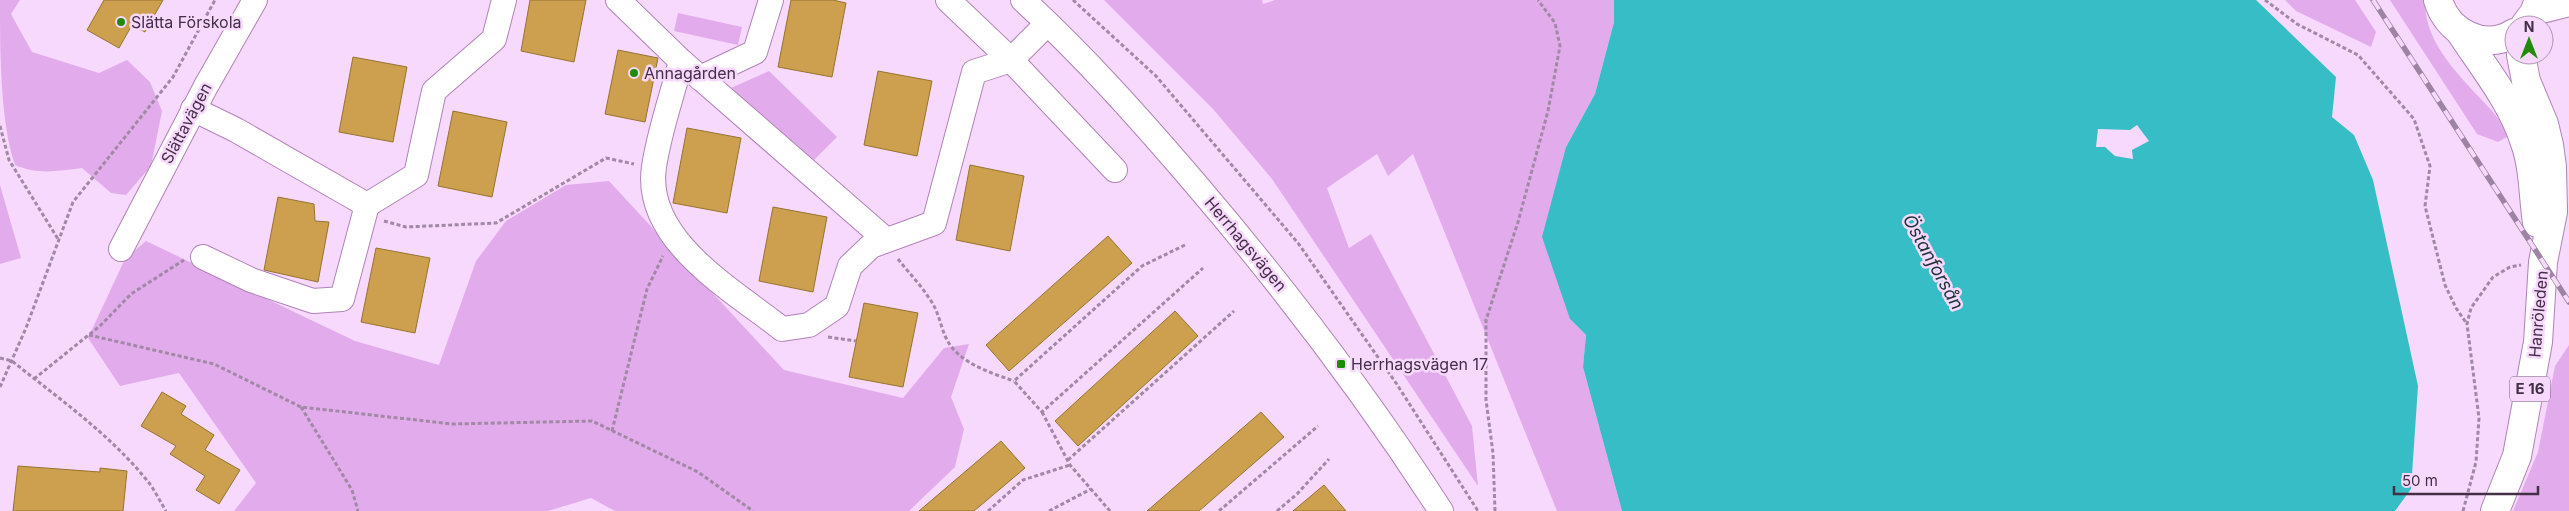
<svg xmlns="http://www.w3.org/2000/svg" width="2569" height="511" font-family="Inter,sans-serif">
  <style>
    .green { fill: #e2acec }
    .water { fill: #36bdc5; fill-rule: evenodd }
    .building { fill: #cca04f; stroke: #97732d }
    .lines { fill: none; stroke-linecap: round; stroke-linejoin: round }
    .minor-casing { stroke: #b182ba; stroke-width: 26 }
    .highway-casing { stroke: #b182ba; stroke-width: 30 }
    .path { stroke: #a188a5; stroke-width: 3; stroke-dasharray: 4 2.5; stroke-linecap: butt }
    .minor { stroke: #fff; stroke-width: 24 }
    .highway { stroke: #fff; stroke-width: 28 }
    .rail-casing { stroke: #9d84a2; stroke-width: 5.5 }
    .rail { stroke: #f7d9fd; stroke-width: 4; stroke-dasharray: 11; stroke-linecap: butt }
    .poi-dot { fill: #218b07; stroke: #f7d9fd; stroke-width: 2 }
    .labels { text-anchor: middle; stroke-width: 5; stroke-linejoin: round; paint-order: stroke }
    .shield { fill: #f7d9fd; stroke: #79627d; stroke-width: 1 }
    .shield-label { font-size: 15px; font-weight: bold; fill: #432f46 }
    .poi-label { font-size: 16px; fill: #432f46; stroke: #f7d9fd; text-anchor: start }
    .street-label { font-size: 16px; fill: #432f46; stroke: #f7d9fd }
    .water-label { font-size: 18px; font-style: italic; fill: #1d3435; stroke: #f7d9fd }
  </style>
  <rect width="100%" height="100%" fill="#f7d9fd"/>
  <g class="green">
    <path d="M0,0H20L11,14L32,52L99,73L127,60L150,82L162,111L151,166L126,195L111,193L82,168C58,171 38,175 15,165C0,122 0,48 0,0Z"/>
    <path d="M1104,0H1262L1263,4L1275,0H1614V22L1595,94L1566,147L1570,319L1586,335L1583,367L1622,511H1557L1413,154L1388,176L1377,154L1327,188L1349,248L1371,234L1472,426L1478,486L1272,179L1213,109Z"/>
    <path d="M2285,0H2355L2376,32L2371,47L2296,11Z"/>
    <path d="M2390,0H2425C2424,39 2453,69 2478,96C2491,110 2501,118 2507,137L2498,142L2477,134Z"/>
    <path d="M678,13L742,27L738,45L674,31Z"/>
    <path d="M769,71L837,137L811,163L731,88Z"/>
    <path d="M609,181L784,370L903,398L944,348L969,344L951,397L964,429L955,467L909,511H615L591,498L548,511H234L256,483L179,373L120,386L88,338L125,259L146,241L355,341L439,365L476,261L506,221L566,185Z"/>
    <path d="M0,185L21,258L0,264Z"/>
    <path d="M2569,345V511H2513L2538,452L2555,366Z"/>
  </g>
  <path class="water" d="M1614,0H2256L2336,77L2332,117L2354,135L2373,180L2418,386L2411,489L2395,511H1622L1583,367L1586,335L1570,319L1542,237L1566,147L1595,94L1614,22ZM2137,125L2149,141L2132,150L2133,159L2115,156L2105,147H2096L2098,129L2130,130Z"/>
  <g class="building">
    <path d="M104,0H163L145,32L132,25L119,48L87,30Z"/>
    <path d="M530,0H586L574,62L521,51Z"/>
    <path d="M791,0H833L846,3L832,77L778,67Z"/>
    <path d="M618,50L658,58L645,122L605,114Z"/>
    <path d="M353,57L407,67L393,142L339,132Z"/>
    <path d="M878,71L932,81L917,156L864,145Z"/>
    <path d="M453,111L507,122L492,197L438,186Z"/>
    <path d="M687,128L741,138L727,213L673,203Z"/>
    <path d="M970,165L1024,176L1010,251L956,240Z"/>
    <path d="M278,197L314,204L315,221L329,222L318,282L264,270Z"/>
    <path d="M773,207L827,217L813,292L759,281Z"/>
    <path d="M1108,236L1132,263L1009,371L986,345Z"/>
    <path d="M376,248L430,258L415,333L361,322Z"/>
    <path d="M864,303L918,313L903,387L849,377Z"/>
    <path d="M1175,311L1198,336L1078,446L1055,421Z"/>
    <path d="M162,392L186,406L181,414L214,435L205,450L240,470L219,504L196,490L205,476L170,454L176,446L141,426Z"/>
    <path d="M1261,412L1284,437L1199,511H1147Z"/>
    <path d="M1001,441L1025,468L974,511H919Z"/>
    <path d="M18,466L100,472V468L127,471L123,511H13Z"/>
    <path d="M1324,485L1346,511H1293Z"/>
  </g>
  <g class="lines">
    <defs>
      <g id="minor">
        <path d="M618,0L681,61C672,96 659,132 654,167C643,240 733,290 782,329L809,325L837,306L850,266L871,246L934,223L974,72L1011,60L1047,24"/>
        <path d="M948,0L1011,60L1115,170"/>
        <path d="M1023,0C1084,56 1140,119 1194,182C1283,286 1366,395 1441,511"/>
        <path d="M2534,13L2569,4"/>
        <path d="M681,61L885,239"/>
        <path d="M700,78L755,52L771,0"/>
        <path d="M193,109L236,130L367,205L416,175L434,91L494,39L504,0"/>
        <path d="M121,249L206,86L255,0"/>
        <path d="M203,257L251,280L313,301L342,299L367,205"/>
      </g>
      <g id="highway">
        <path d="M2438,0C2447,32 2484,52 2514,33"/>
        <path d="M2525,25L2534,13L2539,0"/>
        <path d="M2461,33C2484,68 2512,102 2525,143C2534,169 2533,196 2537,223"/>
        <path d="M2495,511L2517,456L2538,342L2543,262L2553,212L2552,167L2549,145L2544,124L2526,81L2521,55"/>
      </g>
    </defs>
    <use href="#minor" class="minor-casing"/>
    <use href="#highway" class="highway-casing"/>
    <g class="path">
      <path d="M1073,0L1156,76L1298,243L1396,383L1478,511"/>
      <path d="M2265,0L2297,24L2358,55L2414,119L2430,166L2425,206L2445,285L2456,308L2467,324"/>
      <path d="M0,126L9,160L58,239"/>
      <path d="M384,221L406,227L496,223L606,158L634,164"/>
      <path d="M1185,245L1142,266L1014,381L1042,412L1203,268"/>
      <path d="M898,259C908,272 920,284 929,298C939,311 940,326 947,340C959,363 991,373 1014,381"/>
      <path d="M89,335L214,364L301,407L452,424L592,421L698,472L753,511"/>
      <path d="M828,337L856,341"/>
      <path d="M0,358L12,361C58,398 107,432 145,478C154,488 159,500 166,511"/>
      <path d="M34,379L101,325L131,294L184,260"/>
      <path d="M0,387L26,328L73,202L173,77L215,0"/>
      <path d="M301,407L352,490L358,511"/>
      <path d="M1042,412L1070,465L1110,511"/>
      <path d="M612,431L647,289L663,256"/>
      <path d="M1068,460L1234,311"/>
      <path d="M988,511L1023,480L1070,465"/>
      <path d="M1049,511L1091,489"/>
      <path d="M1219,511L1318,426"/>
      <path d="M1277,511L1297,494L1329,459"/>
      <path d="M1495,511L1493,453L1486,400V320L1518,222L1548,111L1560,46L1555,23L1538,0"/>
      <path d="M2463,511L2476,462L2479,418L2467,324L2471,308L2493,277L2510,267L2521,265"/>
    </g>
    <use href="#minor" class="minor"/>
    <use href="#highway" class="highway"/>
    <defs>
      <path id="rail" d="M2373,0L2569,302"/>
    </defs>
    <use href="#rail" class="rail-casing"/>
    <use href="#rail" class="rail"/>
  </g>
  <g class="poi-dot">
    <circle cx="121" cy="22" r="5"/>
    <circle cx="634" cy="73" r="5"/>
    <rect x="1336" y="359" width="10" height="10" rx="2.5"/>
  </g>
  <g class="labels">
    <rect class="shield" x="2510" y="376.5" width="40" height="25" rx="4"/>
    <g class="shield-label">
      <text x="2530" y="394">E 16</text>
    </g>
    <g class="poi-label">
      <text x="131" y="28">Slätta Förskola</text>
      <text x="644" y="79">Annagården</text>
      <text x="1351" y="370">Herrhagsvägen 17</text>
    </g>
    <g class="street-label">
      <text transform="translate(186 123) rotate(-62)" y="6">Slättavägen</text>
      <text transform="translate(1246 244) rotate(50)" y="6">Herrhagsvägen</text>
      <text transform="translate(2538 314) rotate(-85)" y="6">Hanröleden</text>
    </g>
    <g class="water-label">
      <text transform="translate(1933 262) rotate(61)" y="6">Östanforsån</text>
    </g>
  </g>
  <g transform="translate(2529 40)"><circle r="24" fill="#f7d9fd" stroke="#af95b4"/>
  <path d="M0-4L9 19L0 12L-9 19Z" fill="#218b07"/>
  <text y="-8" font-size="14" font-weight="bold" text-anchor="middle" fill="#432f46">N</text>
  </g>
  <path d="M2394 486v8h144v-8" fill="none" stroke="#432f46" stroke-width="2.5"/>
  <text x="2402" y="486" font-size="15" fill="#432f46" stroke="#f7d9fd" stroke-width="4" paint-order="stroke">50 m</text>
</svg>
